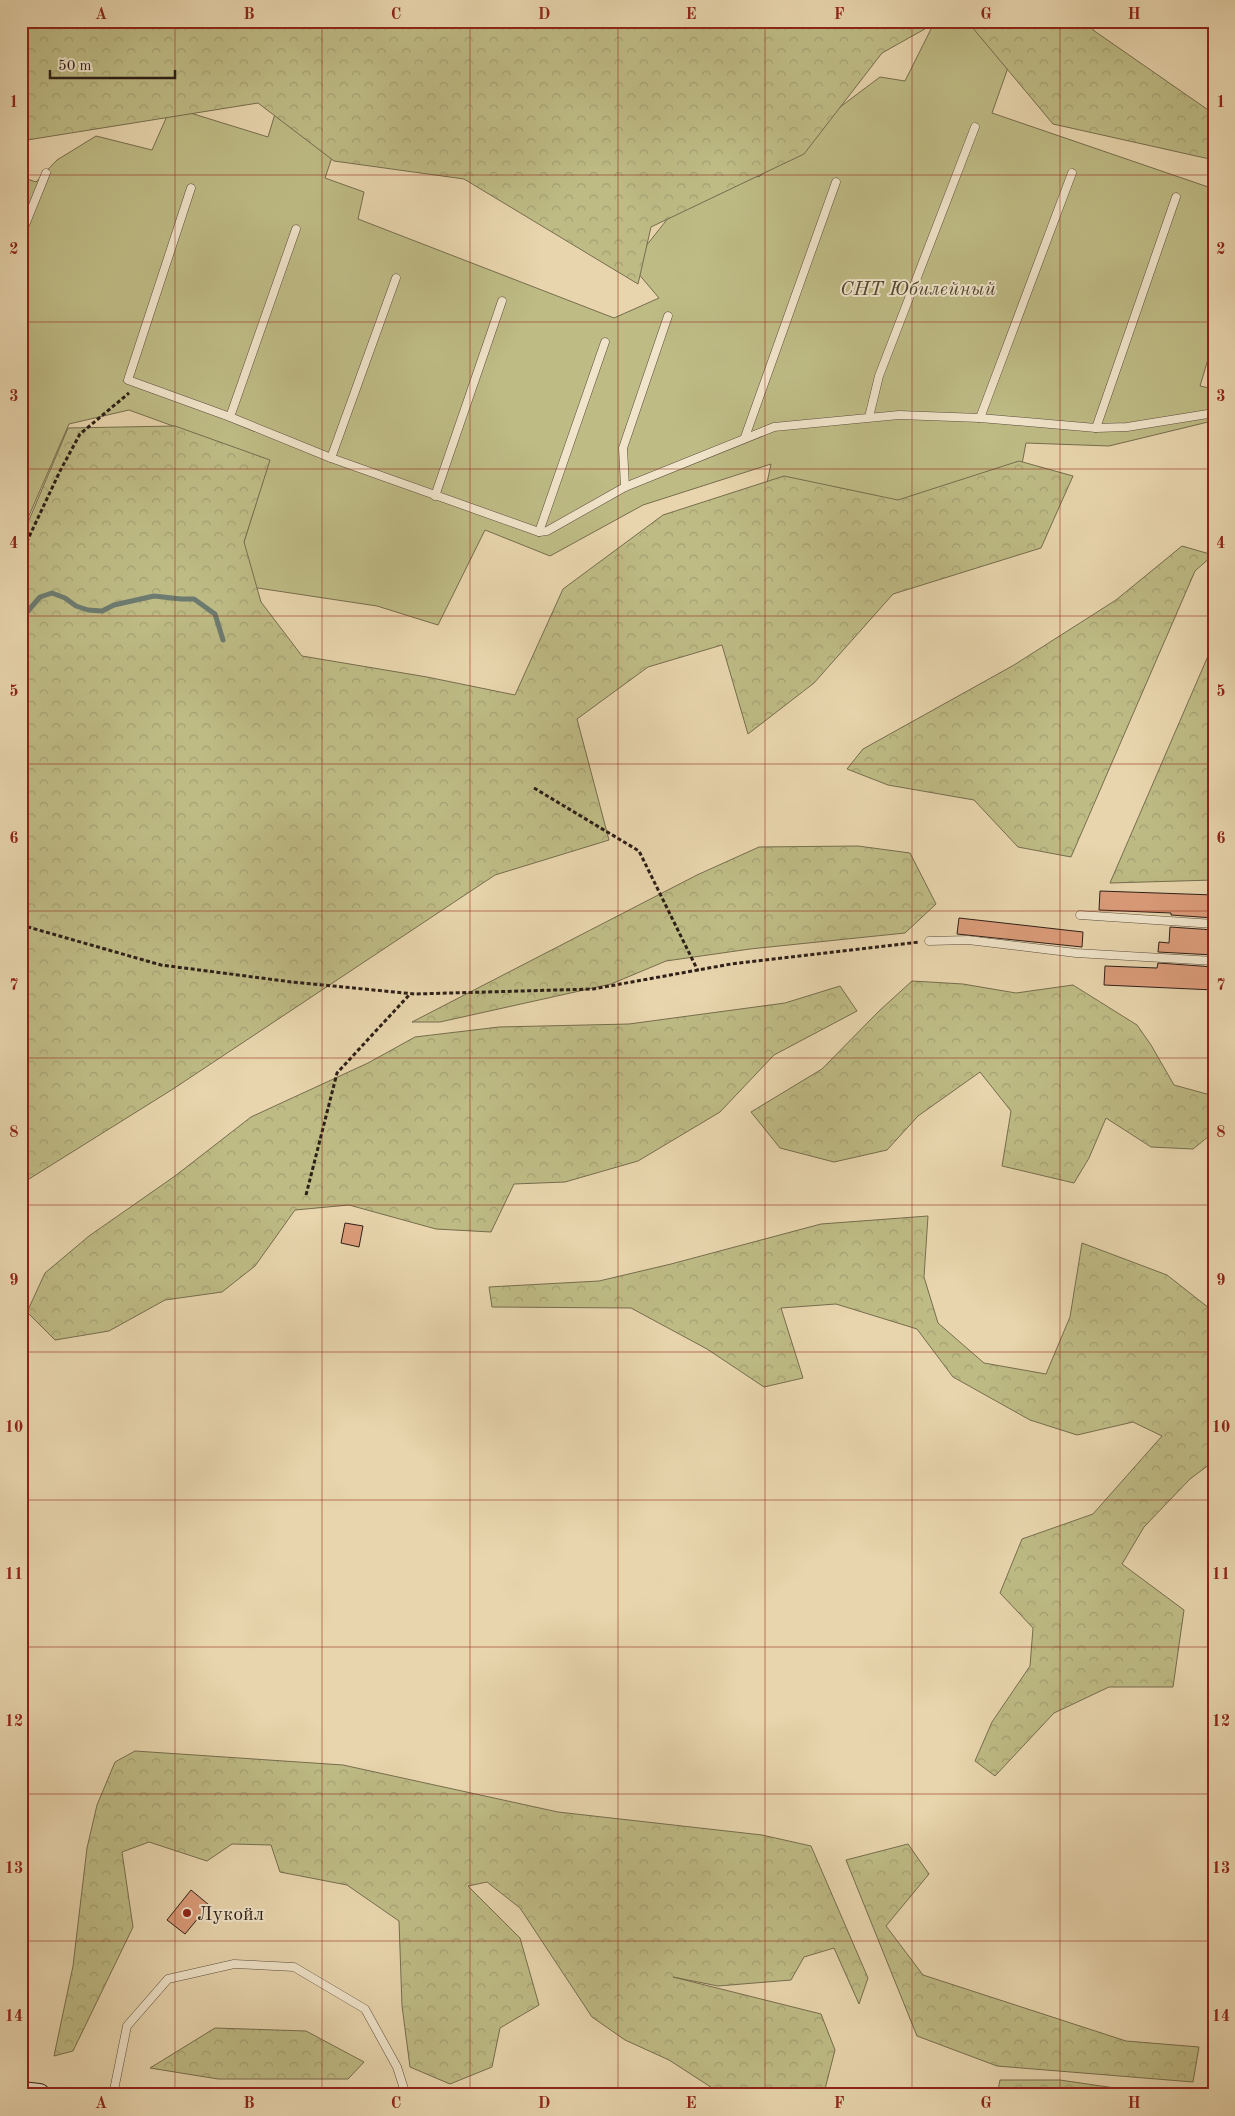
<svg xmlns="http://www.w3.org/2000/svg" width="1235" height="2116" font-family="'Old Standard TT',serif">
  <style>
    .green { fill: #bebb85; stroke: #766d4e }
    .forest { fill: url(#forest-crowns); stroke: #766d4e }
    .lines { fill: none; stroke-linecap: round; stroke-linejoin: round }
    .stream { stroke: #6d7b70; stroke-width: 5 }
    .building { fill: #dc9c7a; stroke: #2d1f18 }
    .service-casing { stroke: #5c4c3d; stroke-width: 9 }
    .secondary-casing { stroke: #2d1f18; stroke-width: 24 }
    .path { stroke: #2d1f18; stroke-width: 3; stroke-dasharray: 4 2.5; stroke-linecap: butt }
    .service { stroke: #f0e4ca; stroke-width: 8 }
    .secondary { stroke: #f0e4ca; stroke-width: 22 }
    .grid { fill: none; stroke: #8f2418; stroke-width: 1; stroke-opacity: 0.55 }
    .poi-dot { fill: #8f2418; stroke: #f0e4ca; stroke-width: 2 }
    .labels { text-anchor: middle; stroke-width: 4; stroke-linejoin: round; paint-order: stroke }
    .park-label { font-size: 20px; font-style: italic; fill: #514633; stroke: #f0e4ca }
    .poi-label { font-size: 20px; fill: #2d1f18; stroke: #f0e4ca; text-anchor: start }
    .neatline { fill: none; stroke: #8f2418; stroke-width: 2 }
    .grid-label { font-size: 16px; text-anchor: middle; font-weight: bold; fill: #8f2418 }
  </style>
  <defs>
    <pattern id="forest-crowns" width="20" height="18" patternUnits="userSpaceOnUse" patternTransform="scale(1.25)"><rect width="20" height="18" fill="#bebb85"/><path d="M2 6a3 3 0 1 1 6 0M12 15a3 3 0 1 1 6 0" fill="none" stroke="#a4a072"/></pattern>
  </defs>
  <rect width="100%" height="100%" fill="#e8d5ad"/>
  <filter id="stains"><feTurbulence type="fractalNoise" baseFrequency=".004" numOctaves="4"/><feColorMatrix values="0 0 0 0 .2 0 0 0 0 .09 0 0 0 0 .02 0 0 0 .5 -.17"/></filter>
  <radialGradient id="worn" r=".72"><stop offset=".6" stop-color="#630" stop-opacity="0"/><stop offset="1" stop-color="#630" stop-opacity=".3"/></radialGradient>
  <path class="green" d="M935,21H966L1017,42L992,113L1214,189V339L1200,386L1214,389V402L1208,422L1109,446L1026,443L1022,464L916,508L765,492L771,464L643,505L550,556L485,530L438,625L377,606L231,584L269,461L129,410L69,424L21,534V177L36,182L57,160L96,136L152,150L171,107L268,137L293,54L359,78L325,178L364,192L358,219L614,318L659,298L631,265L714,160L759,177L808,131L880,77L905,81Z"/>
  <g class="forest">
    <path d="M21,21H939L882,53L804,154L651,227L638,284L464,179L334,161L258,103L21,141Z"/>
    <path d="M967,21H1093V30L1214,114V160L1053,124Z"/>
    <path d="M175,426L270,460L244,542L261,602L302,656L427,677L515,695L563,589L663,515L784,476L898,500L1019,461L1073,476L1041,548L893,594L814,683L748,734L722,645L648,667L577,719L609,840L495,875L173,1089L21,1184V539L68,428Z"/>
    <path d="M1182,546L1213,555L1195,571L1071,857L1018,847L974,800L888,785L847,769L863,749L1014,665L1116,600Z"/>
    <path d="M1214,642V880L1110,883Z"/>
    <path d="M858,846L910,853L936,904L905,933L750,949L666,961L611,984L440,1022H412L697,875L759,847Z"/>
    <path d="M912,981L963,984L1016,993L1073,985L1137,1025L1151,1045L1174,1085L1214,1096V1132L1193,1149L1151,1147L1106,1118L1089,1158L1074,1183L1002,1166L1011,1111L980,1072L918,1116L887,1150L834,1162L780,1148L751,1112L822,1069L879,1011Z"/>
    <path d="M840,986L857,1011L774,1055L720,1112L638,1161L565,1182L514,1184L491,1232L436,1229L349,1205L295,1210L255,1266L222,1292L165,1300L109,1331L55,1340L27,1312L45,1273L89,1236L175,1176L251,1117L368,1063L415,1037L499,1027L629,1024L785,1003Z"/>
    <path d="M928,1216L924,1277L938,1323L984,1363L1046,1374L1070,1317L1082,1243L1167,1275L1214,1312V1461L1190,1479L1144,1527L1122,1564L1184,1610L1173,1687H1109L1054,1713L995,1776L975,1761L992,1722L1030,1666L1033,1628L1000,1593L1022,1539L1093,1514L1162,1436L1133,1422L1077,1435L1030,1420L953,1377L917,1329L836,1304L781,1308L803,1378L764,1387L707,1349L631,1308L492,1307L489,1287L599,1281L671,1264L821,1224Z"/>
    <path d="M135,1751L343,1765L558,1812L762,1835L811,1846L868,1978L859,2004L834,1948L804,1957L791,1980L718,1986L673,1977L821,2014L835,2050L825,2089L787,2090L759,2095H723L669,2060L625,2040L592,2017L520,1908L487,1882L468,1886L520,1938L539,2005L500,2028L492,2067L450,2084L410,2067L402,2006L399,1921L347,1885L280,1872L271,1845L232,1844L207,1861L149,1842L122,1852L133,1927L73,2051L54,2056L73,1966L87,1848L97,1805L115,1762Z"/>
    <path d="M908,1844L929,1874L886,1926L923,1975L1126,2041L1199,2047L1193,2082L997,2066L917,2036L846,1860Z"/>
    <path d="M215,2028L306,2031L364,2062L348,2079H218L150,2068Z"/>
    <path d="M1000,2080H1060L1163,2095H997Z"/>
  </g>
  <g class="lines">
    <path class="stream" d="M21,619L40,597L52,593L65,598L76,606L88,610L102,611L114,605L154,596L181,599H194L215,614L223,640"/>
  </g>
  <g class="building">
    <path d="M1100,891L1214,895V918L1171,915V913L1099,910Z"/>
    <path d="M959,918L1083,932L1082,947L957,934Z"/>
    <path d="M1170,927L1214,930V955L1158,952L1159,942L1169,943Z"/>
    <path d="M1158,963L1214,967V990L1104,985L1105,966L1157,968Z"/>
    <path d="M345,1223L363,1226L359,1247L341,1243Z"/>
    <path d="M191,1890L209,1905L185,1934L167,1920Z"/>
  </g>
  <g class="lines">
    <defs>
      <g id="service">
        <path d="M191,188L128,380L230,417L331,458L539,532L547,531L625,487L774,427L899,415L980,418L1096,428L1127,427L1214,413"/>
        <path d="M21,235L46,173"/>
        <path d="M230,417L296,229"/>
        <path d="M869,417L879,376L975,127"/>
        <path d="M980,418L1072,173"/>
        <path d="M1096,428L1176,197"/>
        <path d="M745,437L836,182"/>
        <path d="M331,458L396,278"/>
        <path d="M625,487L623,448L668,316"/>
        <path d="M435,496L502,301"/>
        <path d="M539,532L605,342"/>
        <path d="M1080,915L1214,924"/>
        <path d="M929,941L968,940L1076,953L1214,961"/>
        <path d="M113,2095L127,2026L168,1979L234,1964L294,1967L365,2009L397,2067L406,2095"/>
      </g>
      <path id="secondary" d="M21,2093L39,2095"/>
    </defs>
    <use href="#service" class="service-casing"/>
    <use href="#secondary" class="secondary-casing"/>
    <g class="path">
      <path d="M21,554L60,471L80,434L129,393"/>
      <path d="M534,788L639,851L698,971"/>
      <path d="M21,925L161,965L292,982L415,994L593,989L731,964L919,942"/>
      <path d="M306,1195L337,1073L410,994"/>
    </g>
    <use href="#service" class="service"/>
    <use href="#secondary" class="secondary"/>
  </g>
  <path class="grid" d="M175,21V2095M322,21V2095M470,21V2095M618,21V2095M765,21V2095M912,21V2095M1060,21V2095M21,175H1214M21,322H1214M21,469H1214M21,616H1214M21,764H1214M21,911H1214M21,1058H1214M21,1205H1214M21,1352H1214M21,1500H1214M21,1647H1214M21,1794H1214M21,1941H1214"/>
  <circle class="poi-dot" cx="187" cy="1913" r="5"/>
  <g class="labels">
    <g class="park-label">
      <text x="918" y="295">СНТ Юбилейный</text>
    </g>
    <g class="poi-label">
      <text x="197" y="1920">Лукойл</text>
    </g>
  </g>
  <rect width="1235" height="2116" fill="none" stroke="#e8d5ad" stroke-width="55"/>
  <path d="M50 70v8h125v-8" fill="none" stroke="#2d1f18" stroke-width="2.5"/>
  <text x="58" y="70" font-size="15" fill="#2d1f18" stroke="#f0e4ca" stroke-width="4" paint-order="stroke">50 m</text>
  <rect x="28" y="28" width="1180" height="2060" class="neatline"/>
  <g class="grid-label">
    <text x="101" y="19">A</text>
    <text x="249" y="19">B</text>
    <text x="396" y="19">C</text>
    <text x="544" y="19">D</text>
    <text x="691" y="19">E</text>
    <text x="839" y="19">F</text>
    <text x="986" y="19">G</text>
    <text x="1134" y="19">H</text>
    <text x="14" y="107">1</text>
    <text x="1221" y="107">1</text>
    <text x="14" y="254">2</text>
    <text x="1221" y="254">2</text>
    <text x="14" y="401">3</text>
    <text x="1221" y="401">3</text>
    <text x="14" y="548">4</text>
    <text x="1221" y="548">4</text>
    <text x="14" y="696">5</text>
    <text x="1221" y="696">5</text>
    <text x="14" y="843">6</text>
    <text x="1221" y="843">6</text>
    <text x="14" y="990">7</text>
    <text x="1221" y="990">7</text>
    <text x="14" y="1137">8</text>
    <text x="1221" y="1137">8</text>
    <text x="14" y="1285">9</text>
    <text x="1221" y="1285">9</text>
    <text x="14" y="1432">10</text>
    <text x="1221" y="1432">10</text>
    <text x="14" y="1579">11</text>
    <text x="1221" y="1579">11</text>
    <text x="14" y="1726">12</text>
    <text x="1221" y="1726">12</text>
    <text x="14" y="1873">13</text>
    <text x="1221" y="1873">13</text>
    <text x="14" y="2021">14</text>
    <text x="1221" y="2021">14</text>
    <text x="101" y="2108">A</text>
    <text x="249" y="2108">B</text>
    <text x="396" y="2108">C</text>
    <text x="544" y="2108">D</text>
    <text x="691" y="2108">E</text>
    <text x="839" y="2108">F</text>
    <text x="986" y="2108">G</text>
    <text x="1134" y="2108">H</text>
  </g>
  <rect width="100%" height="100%" filter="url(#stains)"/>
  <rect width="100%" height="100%" fill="url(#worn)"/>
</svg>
